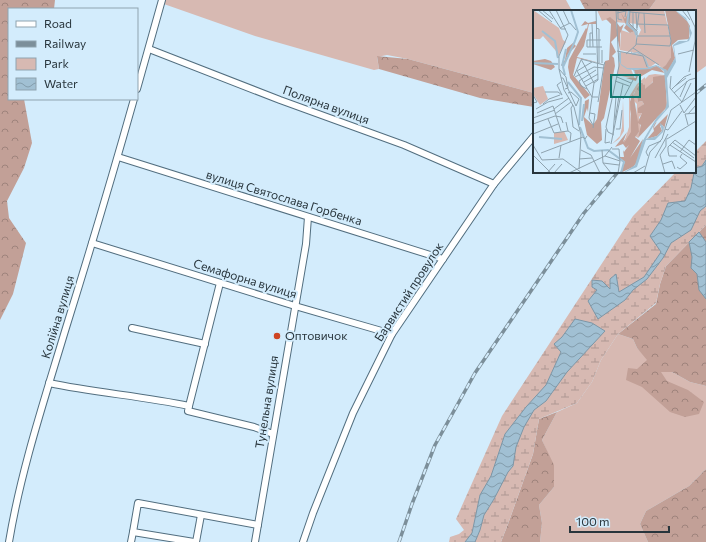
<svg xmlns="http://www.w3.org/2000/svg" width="706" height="542" font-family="Commissioner,sans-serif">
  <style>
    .green { fill: #d7b9b2 }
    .forest { fill: url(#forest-crowns) }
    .wetland { fill: url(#wetland-marsh) }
    .water { fill: url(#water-waves); stroke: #7d96a6 }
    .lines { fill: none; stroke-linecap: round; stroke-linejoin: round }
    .street-casing { stroke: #526e7f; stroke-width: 8 }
    .street { stroke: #fff; stroke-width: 6 }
    .rail-casing { stroke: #7c8f9a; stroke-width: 3.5 }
    .rail { stroke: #d3ecfc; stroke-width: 2; stroke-dasharray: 6; stroke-linecap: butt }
    .poi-dot { fill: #ce4423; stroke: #d3ecfc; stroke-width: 1.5 }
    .labels { text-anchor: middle; stroke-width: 4; stroke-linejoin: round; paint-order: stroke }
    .street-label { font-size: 12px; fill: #28353c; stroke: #d3ecfc }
    .poi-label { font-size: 12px; fill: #28353c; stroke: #d3ecfc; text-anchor: start }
    .inset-river { fill: none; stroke: #a1c0d3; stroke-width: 2 }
    .inset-road { fill: none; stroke: #8fa3af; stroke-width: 1 }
    .view { fill: #0f766e; fill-opacity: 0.15; stroke: #0f766e; stroke-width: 2 }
    .inset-edge { fill: none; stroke: #28353c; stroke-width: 2 }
  </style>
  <defs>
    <pattern id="forest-crowns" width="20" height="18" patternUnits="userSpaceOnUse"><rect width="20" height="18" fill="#c2a097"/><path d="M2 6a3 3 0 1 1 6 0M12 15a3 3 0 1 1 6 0" fill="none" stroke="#9e837c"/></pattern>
    <pattern id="wetland-marsh" width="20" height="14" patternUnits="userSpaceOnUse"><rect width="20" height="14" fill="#d7b9b2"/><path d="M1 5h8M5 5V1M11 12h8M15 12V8" fill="none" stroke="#ae9792"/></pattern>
    <pattern id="water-waves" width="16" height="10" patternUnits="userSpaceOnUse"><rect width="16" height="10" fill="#a1c0d3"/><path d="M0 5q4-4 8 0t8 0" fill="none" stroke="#839dac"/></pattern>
  </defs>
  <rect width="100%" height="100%" fill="#d3ecfc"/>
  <g class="green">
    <path d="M162,0H566L572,11H534V93L408,59L387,55L377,57L379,69L374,70L255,36L161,3Z"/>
    <path d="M656,0H706V66L695,74V11H648Z"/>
    <path d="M618,334L633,339L637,348L661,372H672L690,382L706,386V469L689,486L646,511L640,524L648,542H540L542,523L539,505L554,487L553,465L542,440L557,412L577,403L592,382L601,360Z"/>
  </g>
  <g class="forest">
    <path d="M0,0H55L54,9H9V99H24L32,143L24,168L7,201L9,218L26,243L13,294L0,320Z"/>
    <path d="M580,0H656L648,11H586Z"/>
    <path d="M377,56L408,59L534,93V107L480,98L379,69Z"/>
    <path d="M706,225V386L690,382L672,372H661L667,381L688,390L704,402L699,414L685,417L670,412L642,387L626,380L628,368L637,369L647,360L637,348L633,339L618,334L656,304L660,284L666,266Z"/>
    <path d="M557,412L542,440L554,465V487L539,505L542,523L540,542H501L508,524L533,454L539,419Z"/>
    <path d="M706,469V542H648L640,524L646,511L689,486Z"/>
  </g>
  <path class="wetland" d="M706,141V225L666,266L660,284L656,303L618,334L601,360L592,382L577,403L539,419L533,454L508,524L501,542H449L450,537L459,534L464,530L456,519L502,416L633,216L676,172H695V152Z"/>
  <g class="water">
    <path d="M706,160V206L700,211L691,230L671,243L663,258L647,279L633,290L625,300L598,319L588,301L597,290L592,287V280L602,281L610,289V279L616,274L619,292L644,277L661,252L650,236L661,220L668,203L685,201L691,188L695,168L702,166Z"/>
    <path d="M699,232L706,242V299L699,290L697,274L691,268L692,257L689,242Z"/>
    <path d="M575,319L592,323L605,331L567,372L546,401L534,410L524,427L516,447L513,466L508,472L494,499L484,515L480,530L475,542H465L472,533L480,495L491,476L505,434L526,407L546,385L561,352L554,344L562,337Z"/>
  </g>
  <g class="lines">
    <defs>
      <g id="street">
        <path d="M149,49L280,100L404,145L494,184"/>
        <path d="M137,89L162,0"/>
        <path d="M118,157L443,259"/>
        <path d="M92,243L295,306L392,334"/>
        <path d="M132,328L205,344"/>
        <path d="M49,383C96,393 143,396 189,406L188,411L254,427L273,434"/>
        <path d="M189,406L220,283"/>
        <path d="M9,542C21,470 44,401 65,331C89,254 112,177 134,99"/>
        <path d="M131,542L133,532"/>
        <path d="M194,542L133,532L138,503L258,525"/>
        <path d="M196,542L201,515"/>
        <path d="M255,542L306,244L308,217"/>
        <path d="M303,542L313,513L353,413L392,334L494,184L534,136"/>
      </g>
    </defs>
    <use href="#street" class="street-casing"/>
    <use href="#street" class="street"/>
    <defs>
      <g id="rail">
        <path d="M695,94L706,85"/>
        <path d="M399,542L412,504L435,445L475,373L584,213L618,172"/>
      </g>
    </defs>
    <use href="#rail" class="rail-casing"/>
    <use href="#rail" class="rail"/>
  </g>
  <circle class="poi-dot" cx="277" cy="336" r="4"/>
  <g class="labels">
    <g class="street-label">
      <text transform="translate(326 105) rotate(20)" y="4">Полярна вулиця</text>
      <text transform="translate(284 198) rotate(17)" y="4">вулиця Святослава Горбенка</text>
      <text transform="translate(245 279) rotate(17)" y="4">Семафорна вулиця</text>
      <text transform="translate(409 292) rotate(-57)" y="4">Барвистий провулок</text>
      <text transform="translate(58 317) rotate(-73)" y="4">Колійна вулиця</text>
      <text transform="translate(267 402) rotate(-81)" y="4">Тунельна вулиця</text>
    </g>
    <g class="poi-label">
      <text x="285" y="340">Оптовичок</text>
    </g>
  </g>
  <g transform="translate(533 10)">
    <rect width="163" height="163" fill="#d3ecfc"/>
    <path d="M64,0H131L138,31V47L134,55L129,58L123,53L117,57L115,56V58L98,59L102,69L84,65L88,42L107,44L87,40L88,20L97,23L102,21L103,30L108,20L105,14L81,12L78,8L69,11ZM116,65L122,64L131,65L124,67L112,80L110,71ZM103,79L108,83L104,87L105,92L109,91L111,94L106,98L109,104L106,107L108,119L105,128L102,126L106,122L103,117L104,94L99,89ZM31,121L35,130L21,134V123Z" fill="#d7b9b2"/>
    <path d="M97,0L95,13L103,20V29L102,21L97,23L91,18L93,15L88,3L92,9ZM132,0H142L154,11L157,16L156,29L145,30L139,35L142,48L134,64L133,60L127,58L132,63L119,60L107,67L106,63L103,71L93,68H103L101,60L124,56L129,58L133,55L138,47V30ZM77,7L83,12L84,20V13L87,17L91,14L87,24V40L84,26L78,32L83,42L79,46L81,48L82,56L71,108L68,112L69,130L64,134L54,125L50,106L52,91L56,89L55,102L54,98L51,107L60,115L64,109L70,64L72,51L76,50L78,14L73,9ZM52,11L55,13L63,11V14H56L51,36L44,47L71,54L44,48L40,65L57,85L52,89L37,68L35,57L36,50L53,18L54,19L55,14L48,16ZM40,33L43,36L35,44L30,57L28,55L32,50L34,38ZM12,49L18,51L22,57L18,60L0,54V51ZM132,65L134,97L105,128L108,115L105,113L106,122L102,127L107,131L97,148L110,129L105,151L100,157L87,163L92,152L86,147H91L90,140L91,142L96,135L93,138L90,134L82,137L94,122L90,132L97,123L98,104L96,95L100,82L105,112L109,103H105V98L111,94L109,91L105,92L104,87L108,83L103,79L109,72L111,75L112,73V79L120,72V67ZM135,101L124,111L120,119L135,104L130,123L131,117L129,115L127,116L129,121L124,126L114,129L121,121L120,117L122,113Z" fill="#c2a097"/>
    <path d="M112,67V75L108,72L97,89L98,122L91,133L96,117V87L104,74ZM90,90L91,121L86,129L79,134L87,126L89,117Z" fill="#d7b9b2"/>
    <path d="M10,76L15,89L7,95L0,84V78Z" fill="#d7b9b2"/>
    <path d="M0,0L26,18L30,30L33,32L24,48L23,41L10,26L7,29H1L0,34Z" fill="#d7b9b2"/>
    <path d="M142,0L153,8L159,23L156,31L141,36L143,52L134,68L136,97L122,113L113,129L124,126L129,121L127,113L131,117L130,122L122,130H113L104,157L90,163L102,155L109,132L124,107L132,100L134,92L131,61L123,56L117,59L101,60L104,68L100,60L94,59L88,55L86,51V44L85,43L88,42V54L94,58H115L111,47L104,43L100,45L98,43V40L99,43L105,42L112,47L116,57L123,55L134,60L133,63L142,48L140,35L146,31H154L157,26L155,12Z" fill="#a1c0d3"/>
    <path class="inset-river" d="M38,0L45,22L42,31M96,0L94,14L102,21L103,25M9,21L22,31L25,48M0,53L25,54M29,56L33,39M32,65L30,57L42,31M35,72L48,88L46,115M49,111L51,94M47,117L55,138L61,141L75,140L91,152L88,163M6,127L29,129"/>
    <path class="inset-road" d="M5,0L19,12M9,0L20,9M16,0L28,19H33M23,0L35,25L26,46V59L31,80L41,97L48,125L46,159M30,0L36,13M85,0V9L89,10M149,0L157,10M154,0L162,17V31L156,62M97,2L132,5M100,2V17M84,3L93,1L92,7M103,3L104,20M111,3L112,23M59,14L60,37M103,14L135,15L138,31L137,36L103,34M27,18L37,13L43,20M63,18L66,19V53M104,18L106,3M104,26H137M68,30H54V37H69M57,37V23H59M100,38L126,55M69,40V53M84,41L110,46L114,57M50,44H63M93,44L103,35L104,26V21L96,13L97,0M145,44L161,40M48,49L61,73M48,49L71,55L72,52M26,59L33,67L35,78L32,79M44,61L59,87H65M44,61L59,52M41,66L48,50M138,66L137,78L149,92M42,67L61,57L70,58M84,67L98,73M28,68H30L43,96M82,71L96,76M28,72L24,75L29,85M51,72L65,64M53,76L65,69M142,76L153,68M54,79L48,76L46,71L63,60M138,80L151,67L158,64M12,82H25L29,85M35,83L38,82L46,89L43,96M141,83L156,70L163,68M147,87L154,71M90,89L100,70M65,92L71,55M149,92L158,73M0,93L4,92L0,85M10,94L16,89L27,85M40,95L38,98L40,117L46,121M147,95L151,103L163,87M3,99L15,92L30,88M21,99L36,88M4,103L20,96L28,121M57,103L62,104L60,118M22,104L38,92M155,104L163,95M0,108L22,100M15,109L21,123L35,121M82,110L86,86M33,112L35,121L38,123L37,132M0,114L22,106L28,107L30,113M60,115L56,108L61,73L65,70L63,0M155,115L152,104L163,103M73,119L72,133L77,132M83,119H87L89,100M132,119L135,120L149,101M0,124L25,114M80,124L83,87M81,125L75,122L73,117L86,56L83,0M134,129L163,111M139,132L161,148M78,134L90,74M0,135L9,150L30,149L49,163M137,135L163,152M79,139H86L87,151M48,140L58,145L67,163M69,140L70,153L78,163M147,142L156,130L163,135M8,143L50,127L52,129L54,126M1,146L18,163M72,146L87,151L85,163M115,146L113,142L116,136L128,131M144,146H136L135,141V137L142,130L163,146M26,148L28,135M122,148L135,124M46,149L59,148M70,153L86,155M130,154L139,151L142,159M144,157L147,159L154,153L147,147L149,144M14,163L22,154M21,163L29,154M36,163L72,146L79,137M100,163L112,156M111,163L117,142L129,129L138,100L163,82M132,163L127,145L133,136V128"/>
    <path class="view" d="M78,65H107V87H78Z"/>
    <rect width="163" height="163" class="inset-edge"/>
  </g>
  <rect x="8" y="8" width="130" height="92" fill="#d3ecfc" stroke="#8fa3af"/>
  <rect x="16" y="21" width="20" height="6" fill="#ffffff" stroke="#8fa3af"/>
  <text x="44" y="28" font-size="12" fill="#28353c">Road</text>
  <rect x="16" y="41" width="20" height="6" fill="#7c8f9a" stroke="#8fa3af"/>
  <text x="44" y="48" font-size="12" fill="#28353c">Railway</text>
  <rect x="16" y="58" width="20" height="12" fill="#d7b9b2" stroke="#8fa3af"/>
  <text x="44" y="68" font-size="12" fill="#28353c">Park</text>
  <rect x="16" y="78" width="20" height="12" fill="url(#water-waves)" stroke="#8fa3af"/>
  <text x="44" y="88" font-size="12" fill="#28353c">Water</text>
  <path d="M570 526v6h99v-6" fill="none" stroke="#28353c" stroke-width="2"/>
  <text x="576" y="526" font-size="12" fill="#28353c" stroke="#d3ecfc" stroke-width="3" paint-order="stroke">100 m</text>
</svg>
